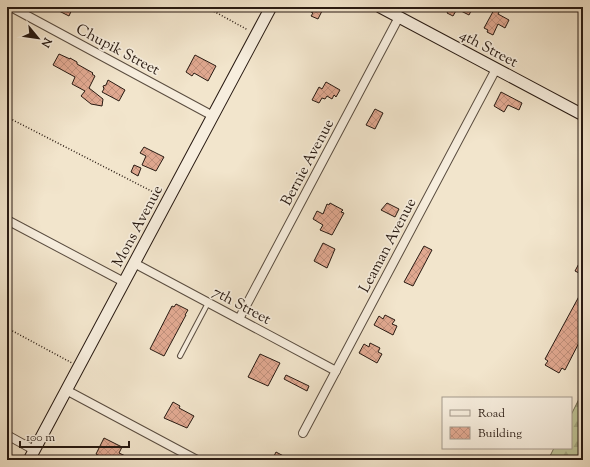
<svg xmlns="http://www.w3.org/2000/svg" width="590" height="467" font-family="'Sorts Mill Goudy',serif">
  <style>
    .forest { fill: url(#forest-firs); stroke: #736e54 }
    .building { fill: url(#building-cross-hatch); stroke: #281a12 }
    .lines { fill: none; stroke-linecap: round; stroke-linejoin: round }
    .lane-casing { stroke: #5a4d40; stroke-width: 6 }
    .street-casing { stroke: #5a4d40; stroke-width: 10 }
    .secondary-casing { stroke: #281a12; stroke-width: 13 }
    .path { stroke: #281a12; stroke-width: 1.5; stroke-dasharray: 1 2; stroke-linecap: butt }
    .lane { stroke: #f7eede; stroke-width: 4 }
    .street { stroke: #f7eede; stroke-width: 8 }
    .secondary { stroke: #f7eede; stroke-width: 11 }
    .labels { text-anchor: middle; stroke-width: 3.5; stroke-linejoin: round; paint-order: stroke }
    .street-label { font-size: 15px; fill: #281a12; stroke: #f7eede }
  </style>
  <defs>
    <pattern id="forest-firs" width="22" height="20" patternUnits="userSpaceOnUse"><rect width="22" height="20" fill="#bec396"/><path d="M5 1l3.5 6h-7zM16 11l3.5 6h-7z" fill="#a3a780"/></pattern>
    <pattern id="building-cross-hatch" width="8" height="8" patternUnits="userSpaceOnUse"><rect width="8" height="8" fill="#e0a890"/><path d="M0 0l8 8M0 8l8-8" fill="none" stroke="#c0907b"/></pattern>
  </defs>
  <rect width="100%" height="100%" fill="#f2e5cc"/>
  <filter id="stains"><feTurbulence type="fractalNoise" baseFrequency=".005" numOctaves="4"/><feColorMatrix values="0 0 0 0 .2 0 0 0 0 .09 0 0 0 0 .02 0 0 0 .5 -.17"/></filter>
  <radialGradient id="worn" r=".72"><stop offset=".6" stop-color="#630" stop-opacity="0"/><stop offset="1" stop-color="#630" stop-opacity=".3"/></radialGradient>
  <path class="forest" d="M583,391V460H548L554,448H571V415Z"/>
  <g class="building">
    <path d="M51,7H73L69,16Z"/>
    <path d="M302,7H324L318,19L311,16L313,13Z"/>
    <path d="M450,7H473L469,15L457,9L453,16L447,13Z"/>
    <path d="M495,8L500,10L498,14L509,20L505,28L498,24L493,35L487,32L488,30L484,28Z"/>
    <path d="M59,54L70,59V58L77,62V64L93,73L92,74L95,76L89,88L103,99L102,106L91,104L81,96L85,91L72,84L75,77L53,65Z"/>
    <path d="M195,55L216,66L208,81L194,73L192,76L186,72Z"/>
    <path d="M108,80L125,90L119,101L102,92L104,89L103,86L106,85Z"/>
    <path d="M326,82L340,90L336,97L334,95L332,99L327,96L325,99L322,98L319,103L312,100L319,87L322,89Z"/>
    <path d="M501,92L522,103L519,110L508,105L504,112L494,106Z"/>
    <path d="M375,109L383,113L375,129L366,125Z"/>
    <path d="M144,147L164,157L156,171L142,165L146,156L140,153Z"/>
    <path d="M134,165L141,168L138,176L131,172Z"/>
    <path d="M330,203L343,210L341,212L344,213L332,235L320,230L323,225L313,219L317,211L323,214L327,204L329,205Z"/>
    <path d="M387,203L399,209L395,217L381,210Z"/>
    <path d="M323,243L335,249L327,268L314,261Z"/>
    <path d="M424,246L432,250L413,286L404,282Z"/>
    <path d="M583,256V275L575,271Z"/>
    <path d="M583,289V335L565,370L562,368L559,373L545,365L548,361L545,359Z"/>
    <path d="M176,304L188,310L185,315H186L164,356L150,349L172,306L174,307Z"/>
    <path d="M385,315L395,320L392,324L397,326L393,335L374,325L379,316L383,319Z"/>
    <path d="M370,343L380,348L378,352L382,354L377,363L359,353L364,344L369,347Z"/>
    <path d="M260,354L280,363L268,386L248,377Z"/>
    <path d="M286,375L309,386L307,391L284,379Z"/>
    <path d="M173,402L180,406L179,408L194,416L187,428L164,418Z"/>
    <path d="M104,438L122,447L119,453L134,460H107L96,454Z"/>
    <path d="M276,452L291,460H272Z"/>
  </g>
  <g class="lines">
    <defs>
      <path id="lane" d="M180,356L208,303"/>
      <g id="street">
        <path d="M11,7L213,116"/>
        <path d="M7,220L124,282"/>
        <path d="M134,263L336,371"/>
        <path d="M239,319L399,17"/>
        <path d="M66,390L197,460"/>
        <path d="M303,433L496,69"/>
        <path d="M7,435L34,450"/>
      </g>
      <g id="secondary">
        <path d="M380,7L583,115"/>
        <path d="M29,460L271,7"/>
      </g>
    </defs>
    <use href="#lane" class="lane-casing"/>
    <use href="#street" class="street-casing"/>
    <use href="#secondary" class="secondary-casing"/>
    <g class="path">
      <path d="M206,7L248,30"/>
      <path d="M7,117L161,196"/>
      <path d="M7,328L72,363"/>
    </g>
    <use href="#lane" class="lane"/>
    <use href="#street" class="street"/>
    <use href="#secondary" class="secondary"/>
  </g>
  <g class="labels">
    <g class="street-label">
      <text transform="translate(489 48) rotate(28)" y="5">4th Street</text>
      <text transform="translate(118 49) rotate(28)" y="5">Chupik Street</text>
      <text transform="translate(307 162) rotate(-62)" y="5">Bernie Avenue</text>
      <text transform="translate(137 226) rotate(-62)" y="5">Mons Avenue</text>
      <text transform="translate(387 245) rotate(-62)" y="5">Leaman Avenue</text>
      <text transform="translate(242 305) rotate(28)" y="5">7th Street</text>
    </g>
  </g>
  <rect width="590" height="467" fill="none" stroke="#f2e5cc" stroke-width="24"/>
  <rect x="8" y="8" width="574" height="451" fill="none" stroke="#281a12" stroke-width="2"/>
  <rect x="12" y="12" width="566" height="443" fill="none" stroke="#281a12"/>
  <rect x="442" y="397" width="130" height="52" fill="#f7eede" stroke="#a4998c"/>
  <rect x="450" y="410" width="20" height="6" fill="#f7eede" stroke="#a4998c"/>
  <text x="478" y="417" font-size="12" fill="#281a12">Road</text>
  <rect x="450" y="427" width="20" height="12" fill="url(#building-cross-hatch)" stroke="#a4998c"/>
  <text x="478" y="437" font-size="12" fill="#281a12">Building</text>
  <g transform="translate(38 38) rotate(119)" stroke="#f7eede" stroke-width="3" paint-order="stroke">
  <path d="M0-3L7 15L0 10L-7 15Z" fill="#281a12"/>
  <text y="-6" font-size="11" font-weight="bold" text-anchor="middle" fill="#281a12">N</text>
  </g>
  <path d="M20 441v6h109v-6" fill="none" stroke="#281a12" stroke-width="2"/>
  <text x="26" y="441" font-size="12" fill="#281a12" stroke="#f7eede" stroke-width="3" paint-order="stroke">100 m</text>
  <rect width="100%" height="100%" filter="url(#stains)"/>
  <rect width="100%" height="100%" fill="url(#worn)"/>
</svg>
